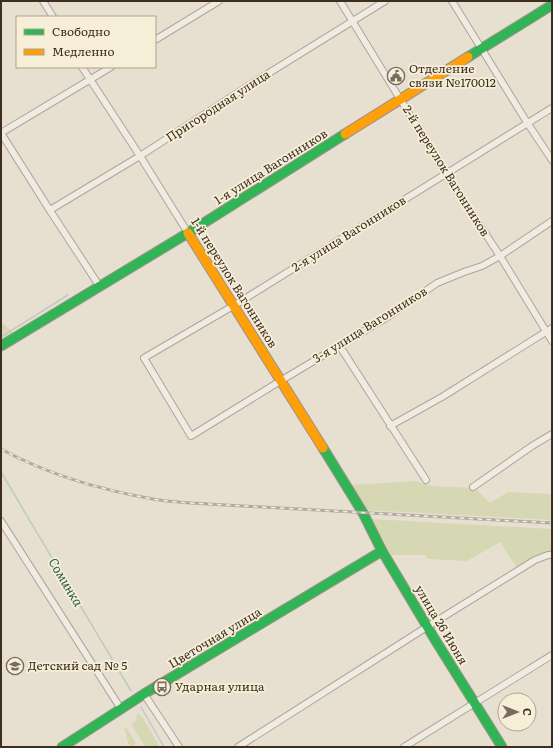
<svg xmlns="http://www.w3.org/2000/svg" width="553" height="748" font-family="Literata,serif">
  <style>
    .green { fill: #d6d7b3 }
    .lines { fill: none; stroke-linecap: round; stroke-linejoin: round }
    .stream { stroke: #bcccc2; stroke-width: 1.5 }
    .street-casing { stroke: #ada599; stroke-width: 8 }
    .fast-casing { stroke: #9c958a; stroke-width: 11 }
    .slow-casing { stroke: #9c958a; stroke-width: 11 }
    .street { stroke: #efebe3; stroke-width: 6 }
    .fast { stroke: #30b455; stroke-width: 9 }
    .slow { stroke: #ff9f0a; stroke-width: 9 }
    .rail-casing { stroke: #afaaa2; stroke-width: 3 }
    .rail { stroke: #f7eed8; stroke-width: 1.5; stroke-dasharray: 4.5; stroke-linecap: butt }
    .labels { text-anchor: middle; stroke-width: 3.5; stroke-linejoin: round; paint-order: stroke }
    .poi-label { font-size: 12px; fill: #3d2e20; stroke: #f7eed8; text-anchor: start }
    .street-label { font-size: 12px; fill: #3d2e20; stroke: #f7eed8 }
    .water-label { font-size: 13px; font-style: italic; fill: #2f5d5a; stroke: #f7eed8 }
  </style>
  <rect width="100%" height="100%" fill="#e7e0d1"/>
  <g class="green">
    <path d="M1,322L15,334L1,343Z"/>
    <path d="M416,481L431,486L475,488L490,503L508,492L552,494V520L365,510L351,485Z"/>
    <path d="M372,519L552,529V553H545L517,568L500,542L467,561L427,559L425,555H391Z"/>
    <path d="M253,624L187,663H185L237,632Z"/>
    <path d="M137,713L143,718L160,747H145L131,724L136,721Z"/>
    <path d="M126,727L136,743L133,746L129,745L128,744L126,733L124,730Z"/>
  </g>
  <g class="lines">
    <g class="stream">
      <path d="M1,337L68,295"/>
      <path d="M1,472L131,691"/>
      <path d="M141,707L164,747"/>
    </g>
    <defs>
      <g id="street">
        <path d="M43,1L53,17"/>
        <path d="M340,1L446,174L500,256L552,341"/>
        <path d="M452,1L528,124L552,160"/>
        <path d="M155,40L219,1"/>
        <path d="M82,67L140,156L188,233"/>
        <path d="M552,108L233,306L144,358L191,436L277,383L389,316L437,283L464,272L482,266L500,256L552,221"/>
        <path d="M50,210L140,156L248,86L385,1"/>
        <path d="M100,287L49,209L1,133L111,67"/>
        <path d="M339,345L426,480"/>
        <path d="M390,426L442,397L552,328"/>
        <path d="M473,487L532,446L552,434"/>
        <path d="M1,521L121,709"/>
        <path d="M144,694L179,747"/>
        <path d="M238,747L422,630L535,560L548,555H552"/>
        <path d="M404,747L552,655"/>
      </g>
      <g id="fast">
        <path d="M468,57L552,5"/>
        <path d="M1,346L188,233L345,134"/>
        <path d="M323,448L363,513L382,551L434,638L502,747"/>
        <path d="M62,747L144,694L382,551"/>
      </g>
      <g id="slow">
        <path d="M345,134L468,57"/>
        <path d="M188,233L323,448"/>
      </g>
    </defs>
    <use href="#street" class="street-casing"/>
    <use href="#fast" class="fast-casing"/>
    <use href="#slow" class="slow-casing"/>
    <use href="#street" class="street"/>
    <use href="#fast" class="fast"/>
    <use href="#slow" class="slow"/>
    <defs>
      <path id="rail" d="M1,449C47,474 101,490 153,499C171,502 189,503 208,504L552,523"/>
    </defs>
    <use href="#rail" class="rail-casing"/>
    <use href="#rail" class="rail"/>
  </g>
  <defs>
    <symbol id="civic-ring" viewBox="-11 -11 22 22"><circle r="9.5" fill="#f7eed8" stroke="#786c5e" stroke-width="1.5"/><path d="M-.6-6.5H3V-4.5H.6V-3L4-1V1h2V6H-6V1h2V-1L-.6-3ZM-1.2 2.5V6h2.4V2.5Z" fill="#786c5e"/></symbol>
    <symbol id="school-ring" viewBox="-11 -11 22 22"><circle r="9.5" fill="#f7eed8" stroke="#786c5e" stroke-width="1.5"/><path d="M0-5L7-2L0 1L-7-2ZM-4 1L0 2.5L4 1V4Q0 6-4 4Z" fill="#786c5e"/></symbol>
    <symbol id="bus-ring" viewBox="-11 -11 22 22"><circle r="9.5" fill="#f7eed8" stroke="#786c5e" stroke-width="1.5"/><path d="M-5-6H5V4H4V6H2V4H-2V6H-4V4H-5ZM-3.5-4V0h7V-4ZM-3.5 1.2v1.5H-2V1.2ZM2 1.2v1.5H3.5V1.2Z" fill="#786c5e"/></symbol>
  </defs>
  <g fill-rule="evenodd">
    <use href="#civic-ring" x="386" y="66" width="20" height="20"/>
    <use href="#school-ring" x="5" y="656" width="20" height="20"/>
    <use href="#bus-ring" x="152" y="677" width="20" height="20"/>
  </g>
  <g class="labels">
    <g class="poi-label">
      <text x="409" y="73">Отделение<tspan x="409" dy="14">связи №170012</tspan></text>
      <text x="28" y="670">Детский сад № 5</text>
      <text x="175" y="691">Ударная улица</text>
    </g>
    <g class="street-label">
      <text transform="translate(218 106) rotate(-33)" y="4">Пригородная улица</text>
      <text transform="translate(271 167) rotate(-32)" y="4">1-я улица Вагонников</text>
      <text transform="translate(446 171) rotate(58)" y="4">2-й переулок Вагонников</text>
      <text transform="translate(349 234) rotate(-32)" y="4">2-я улица Вагонников</text>
      <text transform="translate(234 283) rotate(58)" y="4">1-й переулок Вагонников</text>
      <text transform="translate(370 325) rotate(-32)" y="4">3-я улица Вагонников</text>
      <text transform="translate(441 625) rotate(59)" y="4">улица 26 Июня</text>
      <text transform="translate(215 638) rotate(-31)" y="4">Цветочная улица</text>
    </g>
    <g class="water-label">
      <text transform="translate(66 582) rotate(59)" y="5">Соминка</text>
    </g>
  </g>
  <rect width="553" height="748" fill="none" stroke="#3d2e20" stroke-width="4"/>
  <rect x="16" y="16" width="140" height="52" fill="#f7eed8" stroke="#ada18e"/>
  <rect x="24" y="29" width="20" height="6" fill="#30b455" stroke="#ada18e"/>
  <text x="52" y="36" font-size="12" fill="#3d2e20">Свободно</text>
  <rect x="24" y="49" width="20" height="6" fill="#ff9f0a" stroke="#ada18e"/>
  <text x="52" y="56" font-size="12" fill="#3d2e20">Медленно</text>
  <g transform="translate(517 712) rotate(90)"><circle r="19" fill="#f7eed8" stroke="#ada18e"/>
  <path d="M0-3L7 15L0 10L-7 15Z" fill="#786c5e"/>
  <text y="-6" font-size="11" font-weight="bold" text-anchor="middle" fill="#3d2e20">С</text>
  </g>
</svg>
